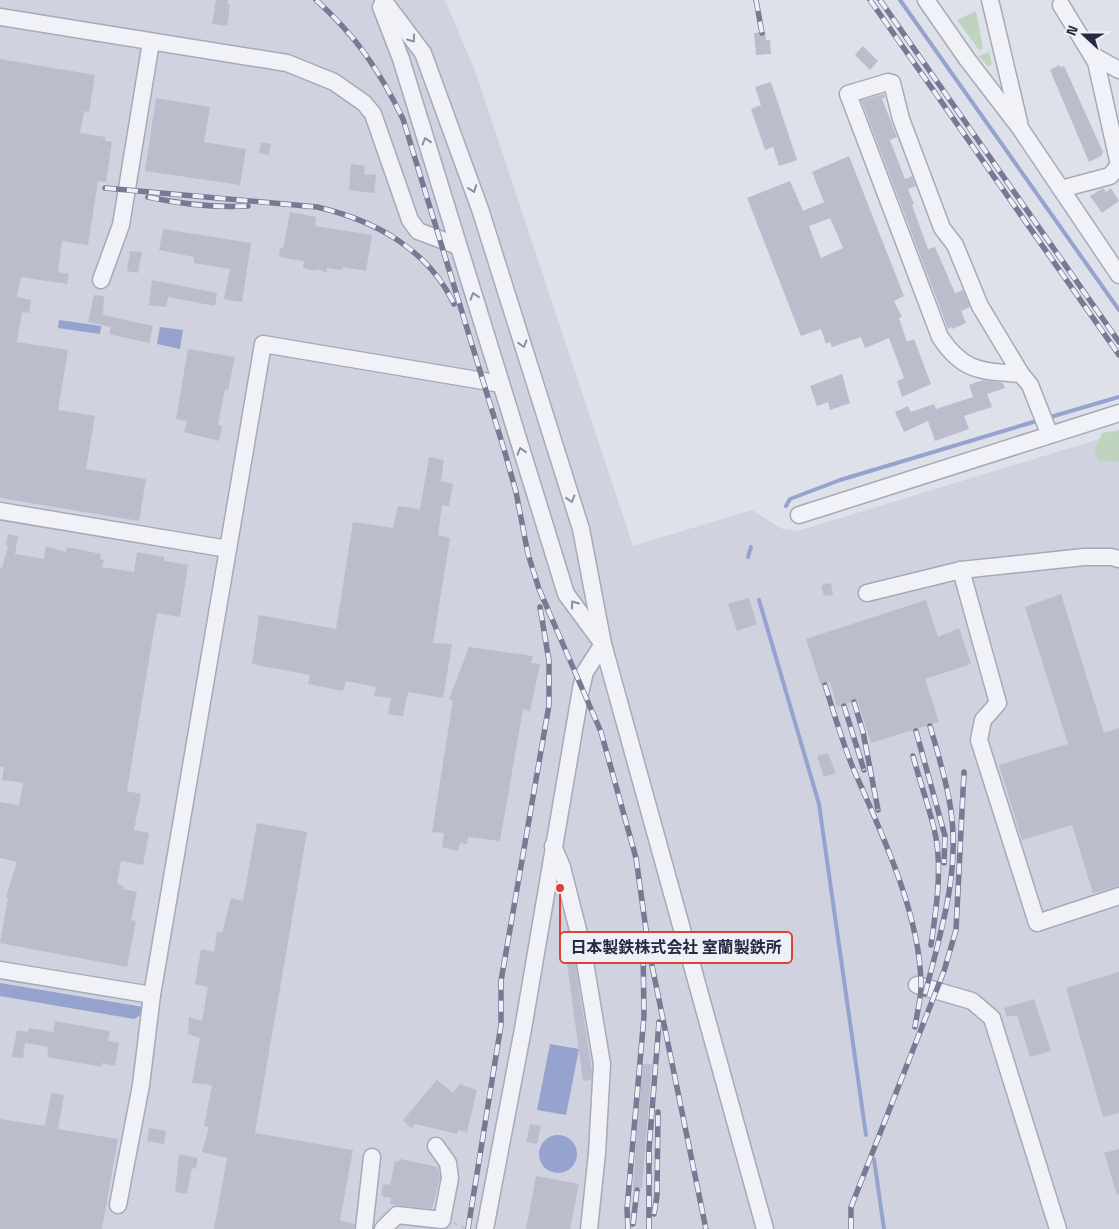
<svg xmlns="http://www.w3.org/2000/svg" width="1119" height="1229" font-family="'Titillium Web','Noto Sans JP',sans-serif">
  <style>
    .built { fill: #d0d2df }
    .green { fill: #bfd4be }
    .water { fill: #95a3ce }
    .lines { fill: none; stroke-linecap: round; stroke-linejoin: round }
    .stream { stroke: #95a3ce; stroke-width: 4 }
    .building { fill: #bbbdcd; fill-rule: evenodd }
    .minor-casing { stroke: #a6a9b8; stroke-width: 19 }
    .path { stroke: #bcbec8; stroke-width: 2; stroke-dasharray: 4 4; stroke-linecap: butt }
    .minor { stroke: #f1f2f7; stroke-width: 16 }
    .rail-casing { stroke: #767a95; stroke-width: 5.5 }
    .rail { stroke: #eef0f7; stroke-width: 4; stroke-dasharray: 11; stroke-linecap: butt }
    .oneway { stroke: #8b8e9c }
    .leader { fill: none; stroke: #dd4334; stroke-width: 2 }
    .callout-dot { fill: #dd4334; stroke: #eef0f7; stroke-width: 2 }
    .callout { fill: #eef0f7; stroke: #dd4334; stroke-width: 2 }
    .callout-label { font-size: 16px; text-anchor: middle; font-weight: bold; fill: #252942 }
  </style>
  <rect width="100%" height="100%" fill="#dee0ea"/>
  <path class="built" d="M0,0H445L476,73L633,546L752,510L782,529L798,531L1119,433V1229H0Z"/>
  <g class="green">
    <path d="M976,11L983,49L979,50L957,20Z"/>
    <path d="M989,52L992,64L988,67L979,56Z"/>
    <path d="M1119,430V462L1099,461L1094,451L1102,433Z"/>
  </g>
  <g class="water">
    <path d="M59,320L101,326L100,334L58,328Z"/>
    <path d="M160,327L183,330L180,349L157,344Z"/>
    <path d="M0,983L143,1007L141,1015L134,1019L0,996Z"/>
    <path d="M550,1044L579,1049L566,1115L537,1110Z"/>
    <circle cx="558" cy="1154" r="19"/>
  </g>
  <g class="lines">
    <g class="stream">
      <path d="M900,0L1119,310"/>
      <path d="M1047,418L1119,397"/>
      <path d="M786,506L790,499L840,480L1040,420"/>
      <path d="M748,557L751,547"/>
      <path d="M759,600L819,804L866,1135"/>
      <path d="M874,1159L884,1229"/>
    </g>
  </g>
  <g class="building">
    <path d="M216,0H228L227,4L230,5L227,26L212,24Z"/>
    <path d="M765,32L766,40H770L771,54L756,55L754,33Z"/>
    <path d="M863,46L878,61L870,70L855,55Z"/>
    <path d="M0,59L95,75L89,112L84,111L80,133L105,137V141L112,142L106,182L98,181L88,245L62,241L58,272L69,274L67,284L21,277L17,297L31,300L29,313L22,312L17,342L68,350L58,410L95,416L86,469L146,479L139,521L0,498Z"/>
    <path d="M1059,65L1060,67L1064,66L1103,152L1101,156L1089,162L1050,70Z"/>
    <path d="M771,82L797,160L779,166L773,147L765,150L751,109L761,105L755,87Z"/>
    <path d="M884,94L885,97L882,99L897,137L890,140L905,179L912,176L916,186L908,189L914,204L912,205L928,249L935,247L955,293L963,290L970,307L961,311L966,323L952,329V327L948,329L861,100Z"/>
    <path d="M156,98L210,107L204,142L246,149L240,185L145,171Z"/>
    <path d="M261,142L271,144L269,155L259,153Z"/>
    <path d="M849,156L904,296L894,301L902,317L899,318L907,342L914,339L931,384L902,397L897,381L904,378L889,338L865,348L861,337L832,347L830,342L826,344L821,329L801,336L747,198L790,181L803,211L824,202L812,172ZM830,218L843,248L821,258L809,226Z"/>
    <path d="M351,164L365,166L364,174L376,175L374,193L349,190Z"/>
    <path d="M1103,188L1106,192L1111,188L1119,201L1102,213L1090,196Z"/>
    <path d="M290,212L316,217L315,226L372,235L366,271L343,267L342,270L327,268V273L316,269L315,271L303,268L304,261L279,257L280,248L283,249Z"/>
    <path d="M163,229L251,243L242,302L224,299L230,269L194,263V257L159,250Z"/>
    <path d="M130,251L142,252L138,273L127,271Z"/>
    <path d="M152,280L217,293L215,306L168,297L166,307L149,305Z"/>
    <path d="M94,295L104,296L103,315L153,326L149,343L109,334L111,327L88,322Z"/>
    <path d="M188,349L235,357L228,390L225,389L218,425L222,426L219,441L184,432L187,421L176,419Z"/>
    <path d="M842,374L850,403L830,410L828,402L817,406L810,386Z"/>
    <path d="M983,380L1003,383L1005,388L987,394L992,407L964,416L969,429L935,441L928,421L904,432L895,412L908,406L911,412L934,404L936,409L973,397L969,385Z"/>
    <path d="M429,457L444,460L441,481L453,484L449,506L442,505L438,535L450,538L433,643L452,644L443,698L408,692L403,716L388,714L391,698L374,696L376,687L346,681L343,691L308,684L310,675L252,664L259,615L336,629L353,522L393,528L398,506L420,509Z"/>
    <path d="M8,534L18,536L15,554L44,559L46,546L66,552L67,547L101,554L100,559L104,560L102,567L134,572L137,552L164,557V561L188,565L180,617L157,613L127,791L141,794L134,830L149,833L143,865L121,861L117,884L124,886L123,889L137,892L131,920L136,921L127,967L0,943L8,898L6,897L17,862L0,858V802L19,805L23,783L2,780L4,767L0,766V567L2,568L8,546L6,545Z"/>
    <path d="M831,583L833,595L824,596L821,585Z"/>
    <path d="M1061,594L1104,733L1119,728V886L1093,893L1072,825L1022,840L999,765L1068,744L1025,607Z"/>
    <path d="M749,598L757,624L737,631L728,604Z"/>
    <path d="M926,600L938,637L959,628L971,664L925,679L939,722L871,743L857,700L837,707L830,682L821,685L806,639Z"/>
    <path d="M469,647L533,656L531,663L540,664L530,711L523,709L500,841L468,837L467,844L460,843L458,851L442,847L444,833L432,832L453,700L449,699Z"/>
    <path d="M828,753L836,773L824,777L817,756Z"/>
    <path d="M257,823L307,832L255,1133L353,1150L340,1220L355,1224L354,1229H214L227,1158L202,1152L209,1127L204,1126L212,1085L192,1083L200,1038L188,1034L189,1017L202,1021L208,987L195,984L201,949L214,952L217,932L222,933L231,898L243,901Z"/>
    <path d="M574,955L592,1072L591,1080L583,1081L566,956Z"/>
    <path d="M1119,972V1113L1103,1117L1066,988Z"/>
    <path d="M1034,999L1051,1051L1030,1057L1017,1015L1007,1017L1004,1008Z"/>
    <path d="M55,1021L110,1031L108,1041L119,1043L115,1066L102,1063V1067L47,1057L49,1047L25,1043L23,1058L12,1057L17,1030L28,1032L29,1028L53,1032Z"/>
    <path d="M642,1064H652L642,1188H633Z"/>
    <path d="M437,1080L453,1093L460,1084L477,1090L467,1132L458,1130L457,1134L415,1124L411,1128L403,1120Z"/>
    <path d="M51,1093L64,1095L58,1129L118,1139L102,1229H0V1119L45,1126Z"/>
    <path d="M530,1124L541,1126L537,1144L526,1142Z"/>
    <path d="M149,1128L166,1131L164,1144L147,1141Z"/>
    <path d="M1119,1149V1194L1117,1195L1104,1153Z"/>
    <path d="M179,1154L198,1158L196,1169L192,1168L187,1194L175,1192Z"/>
    <path d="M400,1159L438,1167L440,1178L432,1209L395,1205L390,1204L391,1198L381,1196L383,1184L390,1185L395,1161L399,1162Z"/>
    <path d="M536,1176L579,1184L570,1229H526Z"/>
  </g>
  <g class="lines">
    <defs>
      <g id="minor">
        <path d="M383,0L423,53L480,209L581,529L603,644L765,1229"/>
        <path d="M926,0L967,59L1020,128L1119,275"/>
        <path d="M990,0L1019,122"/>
        <path d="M1061,5L1096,62L1119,165"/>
        <path d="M381,7L401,59L566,594L600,640"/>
        <path d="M0,17L287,63L334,82L364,103L373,114L410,220L418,231L458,246"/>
        <path d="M1092,55L1119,70"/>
        <path d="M1061,189L1110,176L1119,165"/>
        <path d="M101,280L121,225L151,42"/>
        <path d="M1021,374L980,306L955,245L942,228L901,119L892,83L888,82L848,94L940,337C963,372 981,371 1021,374L1030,385L1049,433"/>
        <path d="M0,511L228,549"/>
        <path d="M799,515L1119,413"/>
        <path d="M961,570L998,703L983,720L979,740L1037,923L1119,896"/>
        <path d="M867,593L961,570L1084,557H1111L1119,559"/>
        <path d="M553,846L562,867L583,950L602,1064L597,1153L589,1229"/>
        <path d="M0,970L152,995"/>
        <path d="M917,985L972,1001L992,1018L1058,1229"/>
        <path d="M118,1205L141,1085L152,995L263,344L501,384"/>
        <path d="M364,1229L372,1157"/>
        <path d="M383,1229L397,1215L442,1220L450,1178L448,1163L436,1146"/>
        <path d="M485,1229L523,1029L581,689L585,672L603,644"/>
      </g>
    </defs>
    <use href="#minor" class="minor-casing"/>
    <path class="path" d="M454,1223L466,1229"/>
    <use href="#minor" class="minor"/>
    <defs>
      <g id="rail">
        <path d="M316,0C357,37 379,70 403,119L506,456L516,492L528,554L539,589L601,732L636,858L649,951L706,1229"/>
        <path d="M756,0L762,33"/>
        <path d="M870,0L1119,355"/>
        <path d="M880,0L1119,342"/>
        <path d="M105,188L317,207C374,220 428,249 454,304"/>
        <path d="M148,197C181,204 214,208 248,206"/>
        <path d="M825,685C834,713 842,741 853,768C881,832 919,911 921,982C922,996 917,1012 915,1027"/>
        <path d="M854,702L863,732L878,810"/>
        <path d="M844,706L864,770"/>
        <path d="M916,731L945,836L944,863"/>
        <path d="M913,756C920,783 931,811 936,838C942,873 936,910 931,945"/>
        <path d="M925,994C940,935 960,873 951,811C947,782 938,754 930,726"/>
        <path d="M654,1214L657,1196L658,1112"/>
        <path d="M633,1224L637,1190"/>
        <path d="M468,1229L501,1025V981L549,705V661L540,607"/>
        <path d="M628,1229L627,1209L644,1016L643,950"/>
        <path d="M649,1229V1149L659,1022"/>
        <path d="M851,1229V1207L944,971L956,930L964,772"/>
      </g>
    </defs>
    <use href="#rail" class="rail-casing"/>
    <use href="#rail" class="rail"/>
  </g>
  <defs><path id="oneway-chevron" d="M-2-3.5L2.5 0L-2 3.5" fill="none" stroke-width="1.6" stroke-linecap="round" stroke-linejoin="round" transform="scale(1.25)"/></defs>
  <g class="oneway">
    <use href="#oneway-chevron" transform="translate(412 39) rotate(54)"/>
    <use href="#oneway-chevron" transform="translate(426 141) rotate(-107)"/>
    <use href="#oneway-chevron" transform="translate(473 189) rotate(70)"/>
    <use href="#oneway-chevron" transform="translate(474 296) rotate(-107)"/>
    <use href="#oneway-chevron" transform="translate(523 344) rotate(73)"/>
    <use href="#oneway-chevron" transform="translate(521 451) rotate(-107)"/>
    <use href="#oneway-chevron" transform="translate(571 499) rotate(73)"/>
    <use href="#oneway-chevron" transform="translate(574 604) rotate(-126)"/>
  </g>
  <path class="leader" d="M560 888L560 948"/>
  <circle class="callout-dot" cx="560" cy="888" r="5"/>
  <rect class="callout" x="560" y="932" width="232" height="31" rx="5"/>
  <g class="callout-label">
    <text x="676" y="953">日本製鉄株式会社 室蘭製鉄所</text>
  </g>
  <g transform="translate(1084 35) rotate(291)" stroke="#eef0f7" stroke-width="4" paint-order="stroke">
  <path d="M0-4L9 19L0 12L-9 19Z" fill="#252942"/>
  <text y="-8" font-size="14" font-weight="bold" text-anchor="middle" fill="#252942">N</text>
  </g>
</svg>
